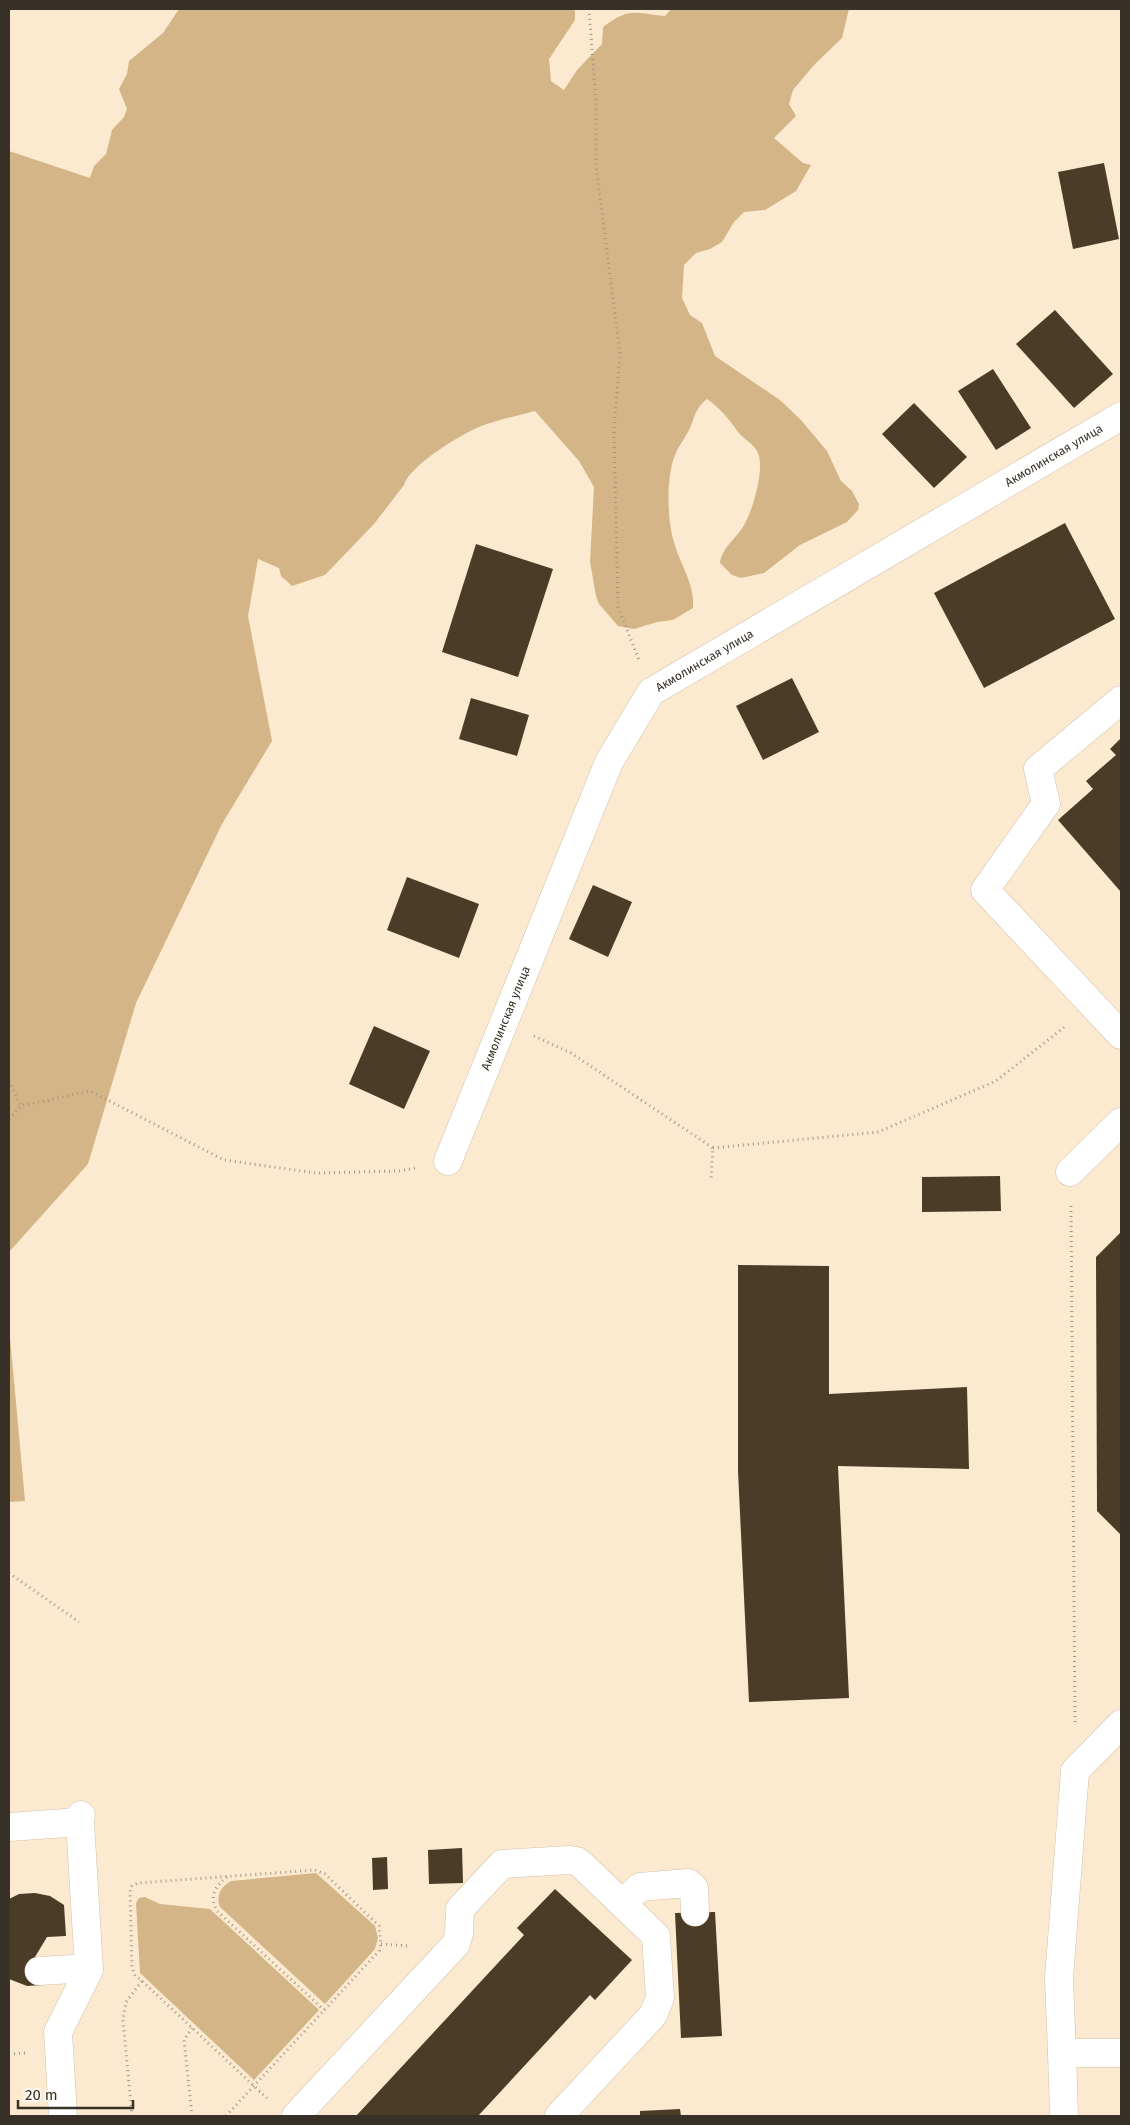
<svg xmlns="http://www.w3.org/2000/svg" width="1130" height="2125" font-family="'Fira Sans',sans-serif">
  <style>
    .green { fill: #d3b587 }
    .building { fill: #4b3c27 }
    .lines { fill: none; stroke-linecap: round; stroke-linejoin: round }
    .minor-casing { stroke: #d2c1a8; stroke-width: 29 }
    .path { stroke: #a39784; stroke-width: 3; stroke-dasharray: 1 4; stroke-linecap: butt }
    .minor { stroke: #fff; stroke-width: 28 }
    .labels { text-anchor: middle; stroke-width: 5; stroke-linejoin: round; paint-order: stroke }
    .street-label { font-size: 12px; fill: #373127; stroke: #fdfaf4 }
  </style>
  <rect width="100%" height="100%" fill="#fcead0"/>
  <g class="green">
    <path d="M179,9H575V20L549,59L551,81L564,90L577,70L602,44L603,27C630,7 633,13 665,16L671,9H849L842,38L814,65L793,90L789,104L796,116L774,138L803,163L811,165L796,191L765,210L744,212L734,222L722,242L710,249L696,253L684,265L682,298L690,315L702,323L715,356L780,400L801,420L827,451L841,481L852,491L859,504L858,510L847,522L800,545L764,573L741,578L732,575L720,563C722,547 737,538 744,525C753,510 766,466 757,451C753,443 743,439 738,432C729,419 720,408 707,399C695,409 696,414 690,428C686,437 679,445 675,455C666,476 667,521 674,542C680,565 695,583 693,608L673,620L657,622L634,629L618,626L599,604L596,596L590,562L594,487L579,461L535,411C516,416 497,420 479,427C460,435 410,465 404,485L374,524L325,575L292,586L281,576L279,568L258,559L248,616L272,741L222,824L136,1003L88,1164L9,1252V151L90,178L94,166L106,154L112,130L124,117L127,109L119,89L127,74L129,61L163,33Z"/>
    <path d="M9,1326L25,1501L9,1502Z"/>
    <path d="M316,1873L375,1926L378,1938L375,1949L325,2004L220,1907C216,1896 220,1887 231,1881Z"/>
    <path d="M145,1897L160,1904L210,1909L319,2010L254,2080L140,1973L136,1903L139,1898Z"/>
  </g>
  <g class="building">
    <path d="M1104,163L1119,239L1073,249L1058,172Z"/>
    <path d="M1055,310L1113,374L1074,408L1016,344Z"/>
    <path d="M993,369L1031,428L996,450L958,391Z"/>
    <path d="M914,403L967,457L934,488L882,434Z"/>
    <path d="M1065,523L1115,619L984,688L934,593Z"/>
    <path d="M476,544L553,569L518,677L442,652Z"/>
    <path d="M792,678L819,732L763,760L736,706Z"/>
    <path d="M471,698L529,715L517,756L459,739Z"/>
    <path d="M1121,738V892L1058,820L1093,789L1086,781L1116,755L1110,749Z"/>
    <path d="M407,877L479,904L459,958L387,930Z"/>
    <path d="M593,885L632,902L608,957L569,939Z"/>
    <path d="M374,1026L430,1051L404,1109L349,1084Z"/>
    <path d="M1000,1176L1001,1211L922,1212V1177Z"/>
    <path d="M1121,1232V1535L1097,1511L1096,1257Z"/>
    <path d="M738,1265L829,1266V1394L967,1387L969,1469L838,1466L849,1698L749,1702L738,1471Z"/>
    <path d="M462,1848L463,1883L429,1884L428,1850Z"/>
    <path d="M387,1857L388,1889L373,1890L372,1858Z"/>
    <path d="M555,1889L632,1960L595,2000L590,1995L478,2116H356L524,1935L517,1928Z"/>
    <path d="M35,1893L50,1896L64,1905L66,1936L47,1937L35,1957L43,1985L27,1986L9,1979V1899L19,1894Z"/>
    <path d="M715,1912L722,2036L681,2038L675,1913Z"/>
    <path d="M680,2109L681,2116H640V2111Z"/>
  </g>
  <g class="lines">
    <defs>
      <g id="minor">
        <path d="M1121,700L1038,769L1046,804L985,890L1121,1035"/>
        <path id="s1" d="M448,1161L609,762L651,692L1121,416"/>
        <path d="M1070,1172L1121,1122"/>
        <path d="M1121,1724L1075,1771L1059,1978L1062,2053H1121"/>
        <path d="M9,1827L80,1822"/>
        <path d="M623,1903L640,1887L688,1883L694,1888L695,1912"/>
        <path d="M39,1971L89,1968"/>
        <path d="M1062,2053L1064,2116"/>
        <path d="M63,2116L58,2032L89,1970L80,1822L81,1815"/>
        <path d="M296,2116L456,1944L459,1934L460,1909L502,1864L570,1860L577,1861L583,1866L656,1936L660,1998L653,2015L559,2116"/>
      </g>
    </defs>
    <use href="#minor" class="minor-casing"/>
    <g class="path">
      <path d="M589,9L596,103V166L620,353L614,431L618,607L639,660"/>
      <path d="M534,1036L571,1053L713,1148L711,1178"/>
      <path d="M9,1081L21,1106"/>
      <path d="M9,1119L21,1106L90,1091L224,1160L316,1173L399,1171L416,1168"/>
      <path d="M713,1148L878,1132L996,1081L1067,1025"/>
      <path d="M1071,1206L1075,1722"/>
      <path d="M9,1573L79,1622"/>
      <path d="M227,1877C215,1886 209,1896 217,1911L324,2010"/>
      <path d="M381,1944L408,1946"/>
      <path d="M9,2054L26,2053"/>
      <path d="M132,2116L123,2020L126,2002L142,1981"/>
      <path d="M192,2116L184,2040L192,2028"/>
      <path d="M226,2116L379,1951L381,1944L379,1926L325,1874L315,1870L138,1883L132,1886L130,1892L132,1968L135,1975L142,1981C184,2020 226,2060 268,2099"/>
    </g>
    <use href="#minor" class="minor"/>
  </g>
  <g class="labels">
    <g class="street-label">
      <text dy="4" stroke="none"><textPath href="#s1" startOffset="979">Акмолинская улица</textPath></text>
      <text dy="4" stroke="none"><textPath href="#s1" startOffset="574">Акмолинская улица</textPath></text>
      <text dy="4" stroke="none"><textPath href="#s1" startOffset="154">Акмолинская улица</textPath></text>
    </g>
  </g>
  <rect width="1130" height="2125" fill="none" stroke="#373127" stroke-width="20"/>
  <path d="M18 2100v8h115v-8" fill="none" stroke="#373127" stroke-width="2.5"/>
  <text x="25" y="2100" font-size="15" fill="#373127" stroke="#fdfaf4" stroke-width="4" paint-order="stroke">20 m</text>
</svg>
